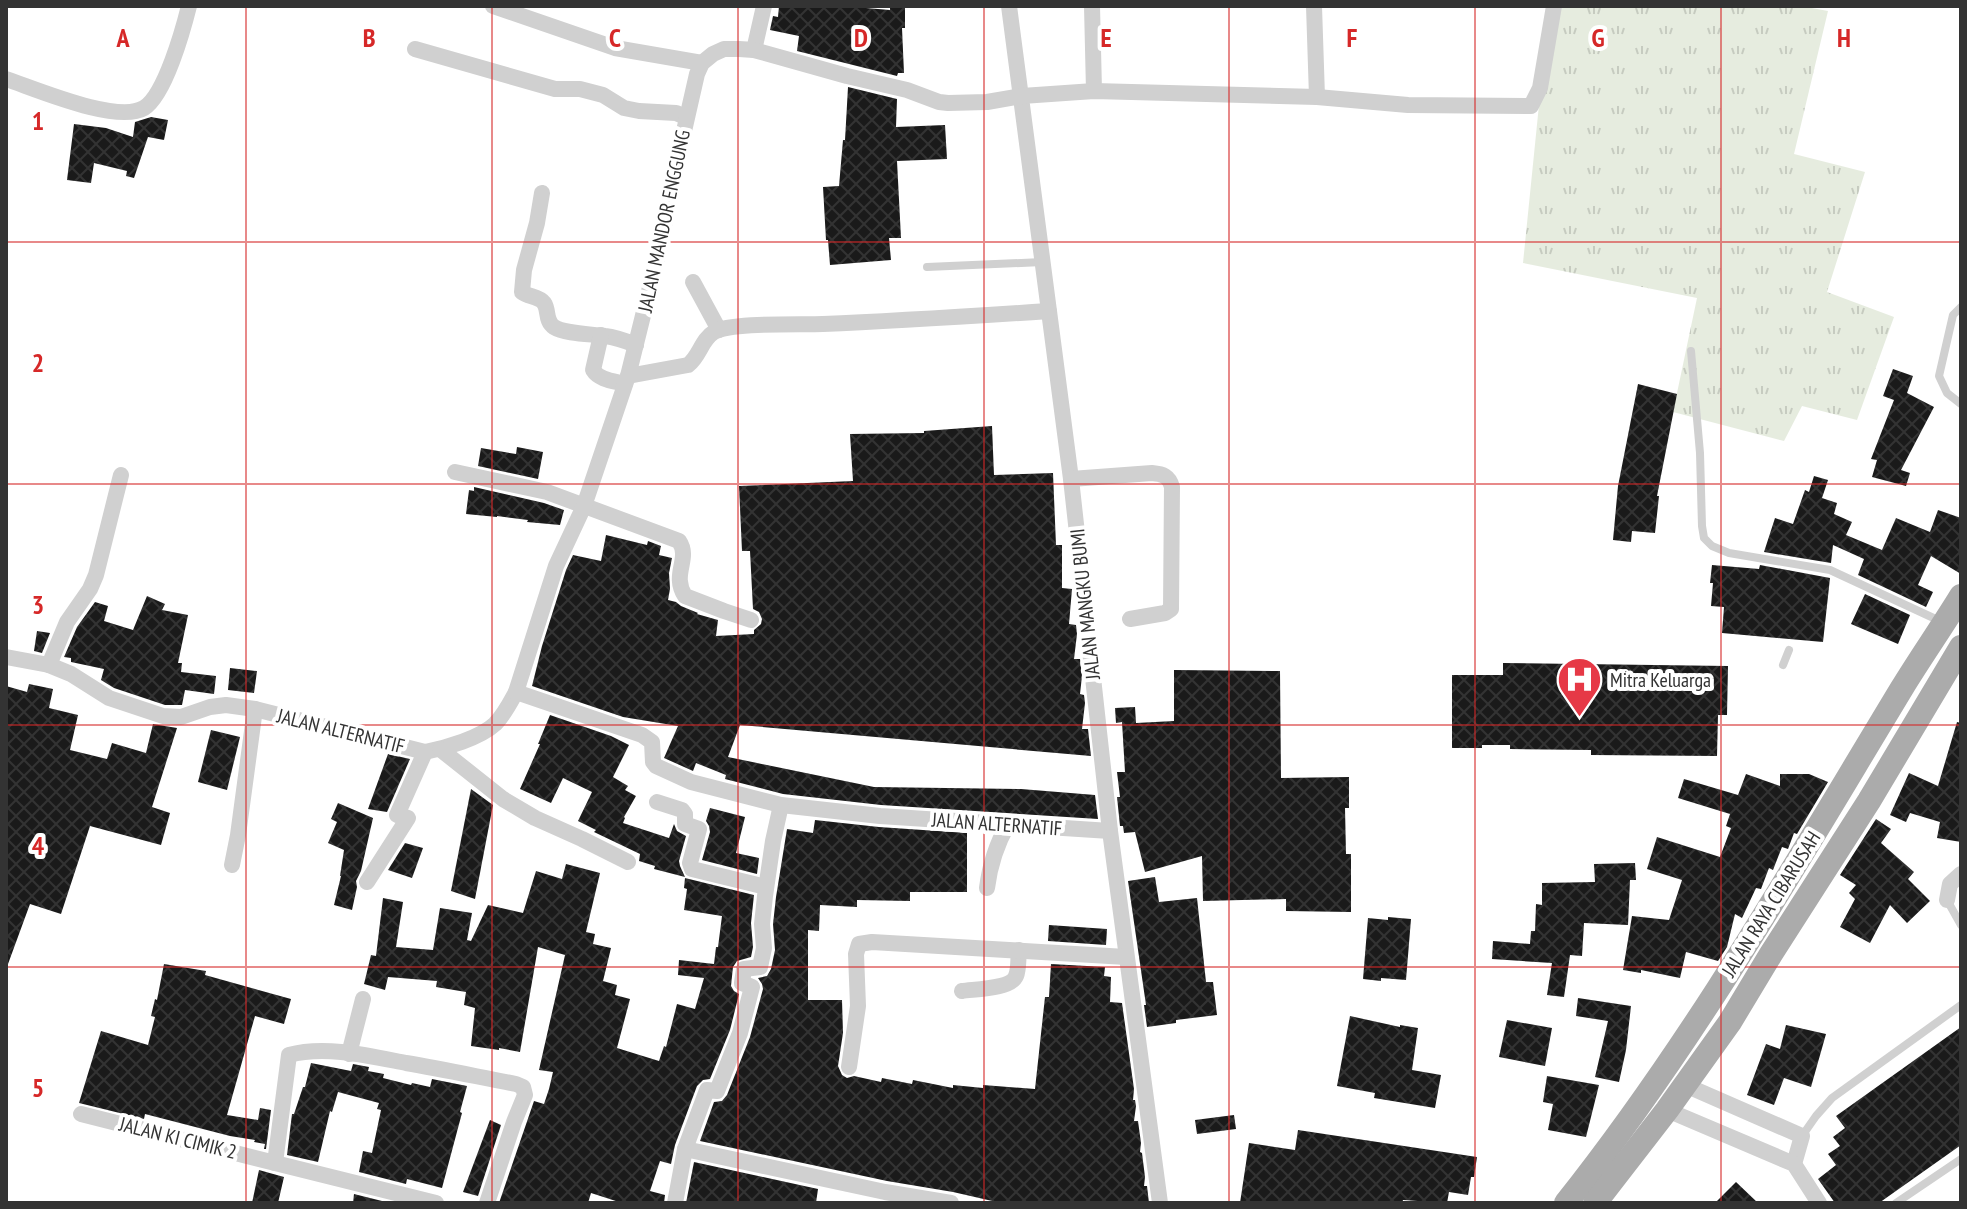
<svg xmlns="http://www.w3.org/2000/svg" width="1967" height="1209" font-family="'PT Sans Narrow',sans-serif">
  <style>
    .grass { fill: url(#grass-tufts) }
    .building { fill: url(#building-cross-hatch) }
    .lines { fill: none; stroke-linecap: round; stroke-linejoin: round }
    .lane { stroke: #d0d0d0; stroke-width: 8 }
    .street { stroke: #d0d0d0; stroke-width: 16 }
    .primary { stroke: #ababab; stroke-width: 24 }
    .grid { fill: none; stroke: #d62828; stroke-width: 2; stroke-opacity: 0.55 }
    .labels { text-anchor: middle; stroke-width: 8; stroke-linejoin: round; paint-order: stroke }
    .street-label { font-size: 20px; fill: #333; stroke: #fff }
    .poi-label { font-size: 20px; fill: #333; stroke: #fff; text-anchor: start }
    .grid-label { font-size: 26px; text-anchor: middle; font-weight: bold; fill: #d62828; stroke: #fff; stroke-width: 8; stroke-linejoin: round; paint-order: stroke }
  </style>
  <defs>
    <pattern id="grass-tufts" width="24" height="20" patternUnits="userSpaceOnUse" patternTransform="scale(2)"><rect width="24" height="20" fill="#e6ecdf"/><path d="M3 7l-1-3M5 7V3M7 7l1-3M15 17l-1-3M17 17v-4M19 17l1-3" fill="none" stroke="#c6cbc0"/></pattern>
    <pattern id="building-cross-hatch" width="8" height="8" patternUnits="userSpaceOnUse" patternTransform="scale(2)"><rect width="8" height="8" fill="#1a1a1a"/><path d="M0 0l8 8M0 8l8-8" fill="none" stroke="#333"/></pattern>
  </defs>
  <rect width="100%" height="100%" fill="#fff"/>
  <path class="grass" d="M1549,6H1801L1828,11L1794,154L1865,172L1827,292L1894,317L1857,420L1802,406L1784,441L1673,412L1697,298L1523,263Z"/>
  <g class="building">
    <path d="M779,6H842L890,10V6H905V28H902L904,73H898L897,76L797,51L799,36L770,30L773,16L778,17Z"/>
    <path d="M848,87L897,99L896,127L945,125L947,159L897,161L901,238H889L891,260L830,265L828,240H826L823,187L839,186L843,140H845Z"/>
    <path d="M151,117L168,120L164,140L148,137L134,178L126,176L127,171L94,163L91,183L67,180L74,124L106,128L133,137L135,122Z"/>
    <path d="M1893,369L1913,376L1907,393L1934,407L1901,470L1910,473L1906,486L1872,477L1877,460L1871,459L1894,400L1883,396Z"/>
    <path d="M1638,384L1677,394L1657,496H1659L1655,533L1632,531L1631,542L1613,540L1618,486Z"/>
    <path d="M992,426L994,475L1053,473L1056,545H1062V588L1072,589L1069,624L1076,625L1077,634L1074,659H1080L1082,676L1080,694L1084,695L1085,703L1082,729H1088L1091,756L740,725L728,757L874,787L1021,789L1095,795L1098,819L881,805L783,794L725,779L726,775L696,763L693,771L664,758L678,726L623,717L532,686L542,646L566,570L573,555L601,561L606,535L647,545L648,541L661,546L659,555L672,558L669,573L670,589L668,600L676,602L681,606L698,613L697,614L718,620L716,636L754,634V630L761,624L762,619L759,612L753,609L750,551H742L739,486L853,481L850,434L924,433V431Z"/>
    <path d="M517,447L543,452L538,479L478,466L481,448L516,454Z"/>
    <path d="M1814,476L1828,480L1822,498L1837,503L1834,514L1852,522L1846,535L1882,550L1896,518L1930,532L1938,510L1961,518V574L1931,556L1918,585L1933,592L1926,607L1858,575L1864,559L1833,545L1831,563L1764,552L1775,518L1793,524L1805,490L1809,492Z"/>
    <path d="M474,487L544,503L564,510L560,525L527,522L528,520L497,516V517L466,514L469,490L474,491Z"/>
    <path d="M1712,565L1759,569L1760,565L1830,578L1823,642L1722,633L1724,607L1711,606L1713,583H1710Z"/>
    <path d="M1865,594L1910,615L1898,644L1851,624Z"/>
    <path d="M147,596L165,604L162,610L188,615L178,663H182L181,672L216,676L214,694L185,690L182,705H165L114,688L101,680L104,669L71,662V658L64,657L77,627L95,602L108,606L104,621L133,630Z"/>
    <path d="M37,631L50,633L42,653L34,651Z"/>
    <path d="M1503,663L1728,666L1727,715H1718L1717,756L1591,755V750L1510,749V745H1482V748H1452V675H1503Z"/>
    <path d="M230,668L257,671L254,693L228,690Z"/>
    <path d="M1174,670L1280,671L1281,778L1349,777V808H1345L1346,854H1351V912L1286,911V899L1203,901L1202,856L1145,872L1135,832L1124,833L1123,826H1120L1117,797H1120L1117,772H1125L1122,722L1116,723L1115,708L1135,707L1136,723L1174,721Z"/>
    <path d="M29,684L53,689L49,708L78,715L70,750L107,759L112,743L146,753L153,724L177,728L152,807L170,813L161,845L90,826L61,914L30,904L8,964H6V686L27,692Z"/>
    <path d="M550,715L611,736L629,745L613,777L628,786L625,790L636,796L624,817L625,818L623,823L669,838L674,824L677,831L686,836L679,861L680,866L685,877L654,869L655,866L639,861L640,854L594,832L596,830L578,821L592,792L563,778L551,803L520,789L540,744H538Z"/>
    <path d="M1957,722L1961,723V842L1937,838L1940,822L1910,813L1906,822L1890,815L1909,773L1938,786Z"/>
    <path d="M211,730L240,737L227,790L198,782Z"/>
    <path d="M388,754L410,759L387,812L368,809Z"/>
    <path d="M1746,774L1780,786V774H1809L1828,782L1797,834L1794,833L1788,849L1782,847L1773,870L1769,868L1761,889L1756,888L1742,918L1735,914L1727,947L1718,961L1686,952L1680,978L1641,970V973L1623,970L1632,916L1669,920L1682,880L1647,869L1657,837L1720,857L1731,828L1726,826L1730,814L1678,798L1684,779L1738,795Z"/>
    <path d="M471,789L493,805L475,899L451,891Z"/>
    <path d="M338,803L373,818L361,871L356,881L357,887L352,910L334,905L341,876H340L344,850L328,843L337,822L331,819Z"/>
    <path d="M710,808L745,817L736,853L759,858L757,874L702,860L710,832L709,826L706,821Z"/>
    <path d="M1876,819L1891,829L1881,843L1914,872L1908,879L1930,901L1907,923L1890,905L1870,943L1840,927L1855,899L1849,893L1856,885L1840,875Z"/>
    <path d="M815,820L879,827L967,833V892H910V901L857,900V907L820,905L819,931L808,930V1000H842L843,1033L838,1066L842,1075L847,1078L854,1076L881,1082L882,1078L912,1084L913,1080L953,1088V1085L983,1088V1085L1035,1089L1045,997H1049L1051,964L1105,967L1104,976L1111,977L1110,1002L1122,1003L1134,1089L1133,1100H1135L1136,1106L1134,1121H1138L1141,1143L1140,1152L1142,1153L1145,1177L1144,1186H1147L1149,1203H1001L953,1192L887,1181L700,1141L714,1102L722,1101L727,1095L750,1037L763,989L762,984L758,978L767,976L771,969L775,950L773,924L776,897L787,829L813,833Z"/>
    <path d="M405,843L423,848L412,878L388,870Z"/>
    <path d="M1635,863L1636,880H1630L1628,925L1584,923L1582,956L1570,955L1564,997L1547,995L1552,963L1492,959L1493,941L1530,944L1531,931H1535L1536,904L1542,905V883L1595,882L1594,864Z"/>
    <path d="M566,864L600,873L586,932L595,934L593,944L611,948L603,981L617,985L615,995L630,999L617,1048L659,1061L664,1046L666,1047L677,1004L695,1009L704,978L678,975L679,960L714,964L716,947H718L722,916L684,910L687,889L684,888L685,878L754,895L751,923L753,947L751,957L737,961L733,967L731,986L734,991L739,994L730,1030L710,1079L703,1080L697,1086L675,1145L671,1164L660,1161L650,1191L665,1195L664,1203H622L591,1193L588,1203H499L534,1101L544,1104L549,1089L553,1072L539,1070L565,955L538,947L520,1052L499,1048V1050L471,1046L475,1008L464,1005L466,992L436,987L437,981L388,977L385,990L364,984L371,955L376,956L383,898L403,902L396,947L433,950L440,908L472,913L467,940L471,941L488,905L523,913L536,871L562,879Z"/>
    <path d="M1155,877L1159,902L1197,898L1206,982H1213L1217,1015L1176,1020V1023L1147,1027L1144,1005H1146L1128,881Z"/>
    <path d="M1388,917L1411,919L1406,980L1381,978V981L1363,979L1368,918L1388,920Z"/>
    <path d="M1049,925L1107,929L1106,945L1048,941Z"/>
    <path d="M164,964L206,971L205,975L291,999L284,1024L255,1016L227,1115L258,1120L260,1108L271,1110L266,1149H264L265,1144L254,1142L255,1140L230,1136L145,1114L144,1119L79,1103L101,1031L148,1045L155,1017L151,1016L155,999L157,1000Z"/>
    <path d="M1578,998L1631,1006L1626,1050L1619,1082L1595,1077L1608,1021L1576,1016Z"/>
    <path d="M1350,1016L1400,1027V1025L1418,1028L1412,1070L1441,1075L1435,1108L1374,1098L1375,1093L1337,1086Z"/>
    <path d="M1507,1020L1552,1028L1545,1066L1499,1057Z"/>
    <path d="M1786,1025L1826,1034L1811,1087L1784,1078L1774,1105L1747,1095L1766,1044L1780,1049Z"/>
    <path d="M1961,1027V1145L1879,1203H1835L1818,1179L1836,1165L1828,1154L1840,1146L1833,1137L1845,1128L1836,1116Z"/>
    <path d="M311,1063L351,1071L353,1064L369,1067L368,1071L384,1074L383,1078L411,1085L412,1083L430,1087L432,1079L467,1086L460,1112L462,1113L442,1188L407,1179L406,1184L359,1172L363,1151L372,1153L381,1110L377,1109L379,1103L338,1092L332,1112L330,1111L318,1162L287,1155L292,1114H294L303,1087H305Z"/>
    <path d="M1547,1076L1599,1085L1586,1137L1548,1130L1553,1104L1543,1102Z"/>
    <path d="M1234,1115L1236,1129L1197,1134L1195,1120Z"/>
    <path d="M490,1120L501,1125L478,1196L463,1192Z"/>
    <path d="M1298,1130L1477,1157L1474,1177H1471L1468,1195L1449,1192L1447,1203L1403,1200L1402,1203H1240L1249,1143L1295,1150Z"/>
    <path d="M694,1162L818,1189L816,1203H686Z"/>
    <path d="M259,1170L284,1177L278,1203H252Z"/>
    <path d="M1736,1182L1758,1203H1715Z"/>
    <path d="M354,1194L390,1203H353Z"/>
  </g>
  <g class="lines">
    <g class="lane">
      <path d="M927,267L1042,262"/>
      <path d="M1961,307L1953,315L1939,376L1947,393L1961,404"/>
      <path d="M1691,351L1700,453L1702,526L1704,538L1712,546L1729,553L1830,570L1940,621"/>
      <path d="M1783,665L1789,650"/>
      <path d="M1947,900L1961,925"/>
      <path d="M1802,1136L1816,1116L1832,1098L1961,1005"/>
      <path d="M1896,1203L1961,1159"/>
    </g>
    <g class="street">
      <path d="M493,6L615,48L702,63"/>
      <path d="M1009,6L1071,479L1110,831L1160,1203"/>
      <path d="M1092,6L1094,91"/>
      <path d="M1314,6L1317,97"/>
      <path d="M415,49L555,89H580L603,95L624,108L639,111L676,113L686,117"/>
      <path d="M754,50L764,6"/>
      <path d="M6,79C36,89 117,124 144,108C165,95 183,30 189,6"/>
      <path d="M542,193L537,223L524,270L522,292C528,297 539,296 544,303C549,310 545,321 554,327C565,334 591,334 605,336C615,337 626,341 636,345"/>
      <path d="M693,282L719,330"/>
      <path d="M601,335L593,370C599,380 614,381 625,384"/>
      <path d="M628,376L688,365C700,356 701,340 714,332C732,322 800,325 823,324C898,321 974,316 1049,311"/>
      <path d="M455,472L547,492L679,541C691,559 671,574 685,596L724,611L751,620"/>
      <path d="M1071,479L1152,473C1163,474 1169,476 1172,487L1171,609L1165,613L1130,619"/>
      <path d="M6,657L49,665L71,674L109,698L163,716L181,717L210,707L226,705L255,709L425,752C446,748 480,738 495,724C504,715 510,703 516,692L556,566L584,506L628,376L659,251L674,175L697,74L702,63L713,54L724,49H739L754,50L847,76L907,90L939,102L948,103L987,102L1022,96L1094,91L1317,97L1408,105L1531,106L1540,88L1554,6"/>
      <path d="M49,665L67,622L90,589L96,575L121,475"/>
      <path d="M516,692L642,735L652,742L653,762L656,766L691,782L781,805L880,816L1110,831"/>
      <path d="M440,749L503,799L535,818L582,839L628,862"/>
      <path d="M657,802L682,810L685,814V824L699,829L690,863L692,869L766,887"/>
      <path d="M232,865L238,835L255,709"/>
      <path d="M367,882L408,818L397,815L425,752"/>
      <path d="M987,888C990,864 996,845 1008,824"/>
      <path d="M1947,900L1950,884L1961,874"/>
      <path d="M962,991C975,989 1011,989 1016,976C1019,969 1018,958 1019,950"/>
      <path d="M349,1054L363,999"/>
      <path d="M849,1067L858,1006L856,954L859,944L872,942L1126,957"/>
      <path d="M1685,1085L1802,1136L1794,1164"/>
      <path d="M1667,1110L1794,1164L1819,1203"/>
      <path d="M81,1114L275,1163"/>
      <path d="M685,1149L885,1192L951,1203"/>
      <path d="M436,1203L275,1163L289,1055C325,1045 370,1056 406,1063C442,1069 479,1077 516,1084L523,1087L525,1095L514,1122L487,1203"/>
      <path d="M675,1203L685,1149L707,1090L717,1091L740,1033L752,987L742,983L744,969L760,967L764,948L762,924L765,896L773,841L781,805"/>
    </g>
    <g class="primary">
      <path d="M1566,1203C1694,1042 1796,863 1902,688C1921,657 1942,627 1961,596"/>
      <path d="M1595,1203L1667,1110L1730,1022L1771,954L1869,801L1961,647"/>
    </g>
  </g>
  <path class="grid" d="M246,6V1203M492,6V1203M738,6V1203M984,6V1203M1229,6V1203M1475,6V1203M1721,6V1203M6,242H1961M6,484H1961M6,725H1961M6,967H1961"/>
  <defs>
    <symbol id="hospital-pin" viewBox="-11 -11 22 30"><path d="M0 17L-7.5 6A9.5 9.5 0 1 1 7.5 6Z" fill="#e63946" stroke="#fff"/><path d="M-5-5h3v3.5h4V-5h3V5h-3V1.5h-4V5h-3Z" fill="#fff"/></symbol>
  </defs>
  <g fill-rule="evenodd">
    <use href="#hospital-pin" x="1554" y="654" width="51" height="69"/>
  </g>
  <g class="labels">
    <g class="street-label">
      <text transform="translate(664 221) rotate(-78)" y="7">JALAN MANDOR ENGGUNG</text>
      <text transform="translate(1085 604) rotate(-96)" y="7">JALAN MANGKU BUMI</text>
      <text transform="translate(341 731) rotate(14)" y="7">JALAN ALTERNATIF</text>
      <text transform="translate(997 824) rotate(4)" y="7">JALAN ALTERNATIF</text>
      <text transform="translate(1771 904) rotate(-58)" y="7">JALAN RAYA CIBARUSAH</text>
      <text transform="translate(178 1138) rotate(14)" y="7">JALAN KI CIMIK 2</text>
    </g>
    <g class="poi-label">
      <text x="1610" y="687">Mitra Keluarga</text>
    </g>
  </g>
  <g class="grid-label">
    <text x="123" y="47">A</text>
    <text x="369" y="47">B</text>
    <text x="615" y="47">C</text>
    <text x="861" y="47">D</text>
    <text x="1106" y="47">E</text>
    <text x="1352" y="47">F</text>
    <text x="1598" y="47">G</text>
    <text x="1844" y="47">H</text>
    <text x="38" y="130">1</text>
    <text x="38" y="372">2</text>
    <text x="38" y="614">3</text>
    <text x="38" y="855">4</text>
    <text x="38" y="1097">5</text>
  </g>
  <rect width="1967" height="1209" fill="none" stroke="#333333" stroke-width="16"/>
</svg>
